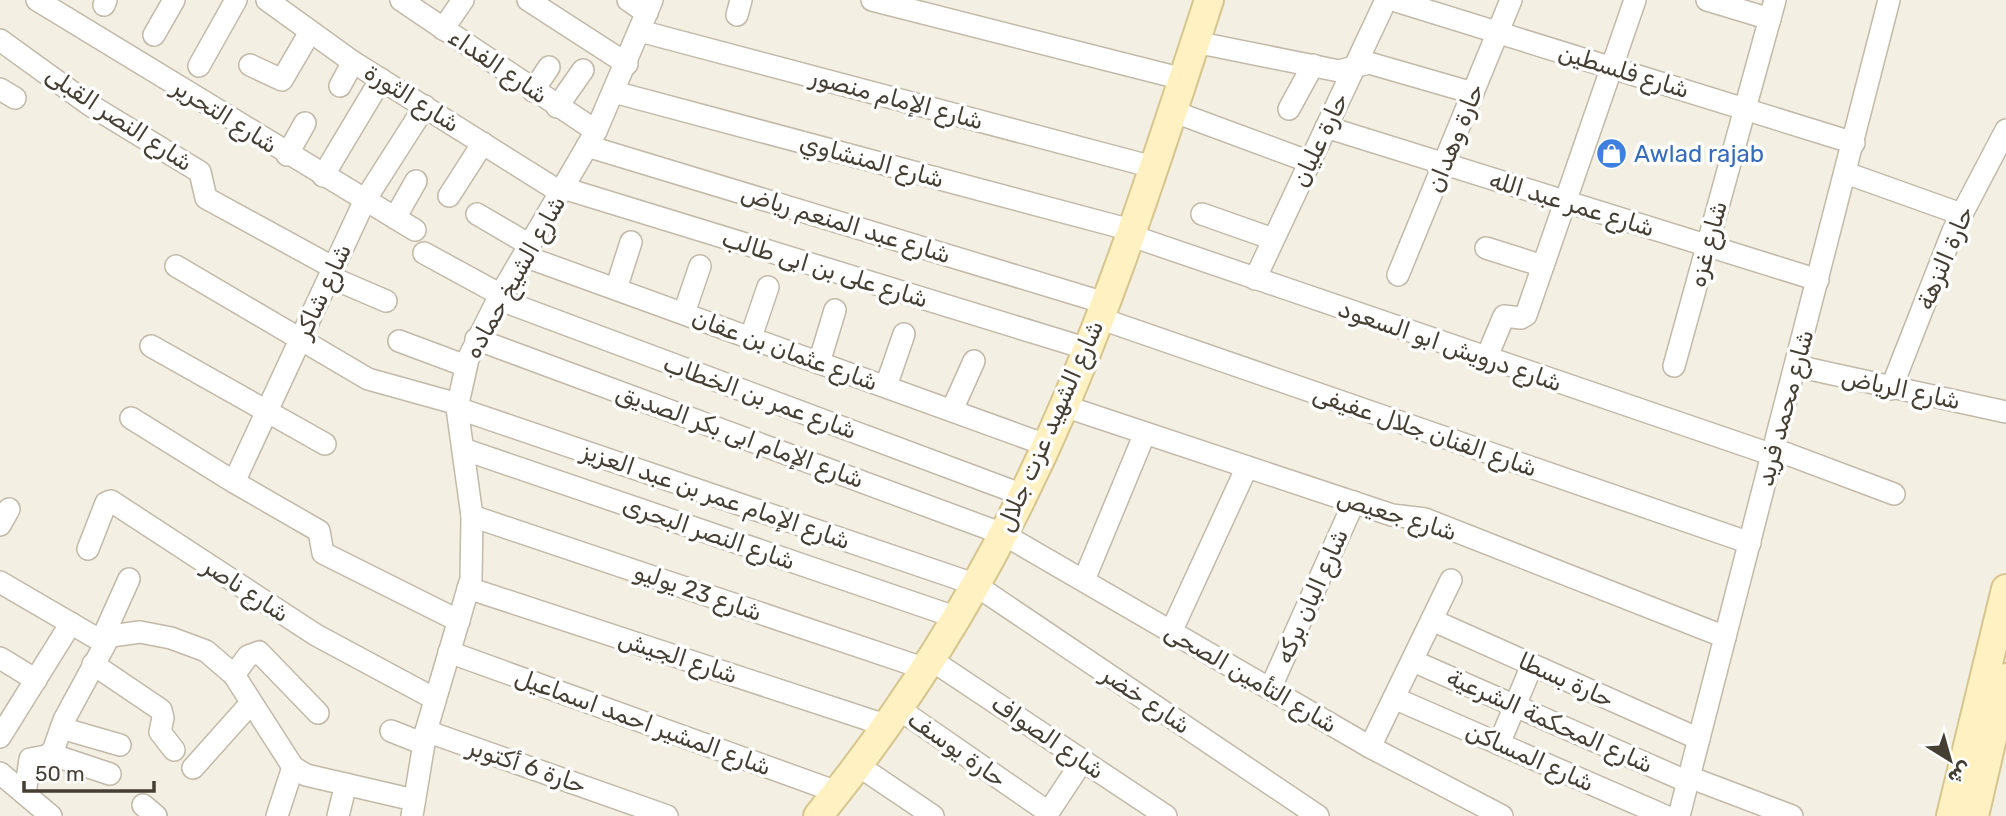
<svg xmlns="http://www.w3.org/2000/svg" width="2006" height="816" font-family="Rubik,'Noto Naskh Arabic',sans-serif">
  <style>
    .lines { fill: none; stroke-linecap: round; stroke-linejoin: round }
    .street-casing { stroke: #c2b9a8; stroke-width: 24 }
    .secondary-casing { stroke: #d7c58f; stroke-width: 32 }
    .street { stroke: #fff; stroke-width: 21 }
    .secondary { stroke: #fff1c1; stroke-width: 28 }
    .labels { text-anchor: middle; stroke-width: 7; stroke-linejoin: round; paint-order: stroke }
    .street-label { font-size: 24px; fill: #453e33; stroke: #fff }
    .shop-label { font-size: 24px; fill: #366cbe; stroke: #fff; text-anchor: start }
  </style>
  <rect width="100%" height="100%" fill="#f3efe3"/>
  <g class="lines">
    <defs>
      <g id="street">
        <path d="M37,0L415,230"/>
        <path d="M267,0L353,62L560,192"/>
        <path d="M401,0L596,131"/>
        <path d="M528,0L627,64"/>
        <path d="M628,0L647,13"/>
        <path d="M872,0L1183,79"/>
        <path d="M1393,0L1854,143"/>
        <path d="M1707,0L1770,19"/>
        <path d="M104,5L106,0"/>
        <path d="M737,15L741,0"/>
        <path d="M443,29L463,0"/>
        <path d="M640,31L1153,167"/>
        <path d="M154,35L174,0"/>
        <path d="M0,40L90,105L200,172L206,198L334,268"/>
        <path d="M1195,42L1339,71L1369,63L1473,93"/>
        <path d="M250,65L282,80L310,32"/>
        <path d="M199,66L236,0"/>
        <path d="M340,86L353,62"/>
        <path d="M0,89L15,98"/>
        <path d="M533,91L549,67"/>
        <path d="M614,92L1131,230"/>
        <path d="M557,107L583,70"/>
        <path d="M1289,109L1313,65"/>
        <path d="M1172,111L1310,162"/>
        <path d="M1326,127L1818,280"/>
        <path d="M587,146L1105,303"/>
        <path d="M287,155L305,123"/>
        <path d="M1846,173L1961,214"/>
        <path d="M323,176L381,79"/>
        <path d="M563,188L1088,349"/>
        <path d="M449,196L483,143"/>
        <path d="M477,214L530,245"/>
        <path d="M1202,214L1273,239"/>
        <path d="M395,218L416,181"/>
        <path d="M1129,235L1773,455"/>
        <path d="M1486,248L1543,266"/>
        <path d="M424,253L501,295"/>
        <path d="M524,256L1046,445"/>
        <path d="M176,266L368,379L458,404"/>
        <path d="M1398,275L1511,0"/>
        <path d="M330,277L386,301"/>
        <path d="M1255,279L1386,0"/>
        <path d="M616,289L631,242"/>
        <path d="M498,299L1023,495"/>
        <path d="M684,313L700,266"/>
        <path d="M1099,318L1750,543"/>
        <path d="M751,337L768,287"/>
        <path d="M476,339L1003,534L1370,747L1502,816"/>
        <path d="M399,341L466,366"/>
        <path d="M151,346L325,444"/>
        <path d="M1486,359L1504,316L1521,318L1526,315L1635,0"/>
        <path d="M819,363L835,310"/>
        <path d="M1674,366L1775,0"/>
        <path d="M1796,366L2006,412"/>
        <path d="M886,386L904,334"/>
        <path d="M1891,389L1953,231L2006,130"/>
        <path d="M1064,406L1392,515L1425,519L1725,637"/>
        <path d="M457,408L974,584L1318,816"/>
        <path d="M952,410L974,361"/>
        <path d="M131,418L234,482L319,531L323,553L459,621"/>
        <path d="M463,449L955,617"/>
        <path d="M1774,449L1894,494"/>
        <path d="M234,482L365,200L425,106"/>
        <path d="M472,516L923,668"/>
        <path d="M0,525L9,509"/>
        <path d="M88,549L106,503L111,501L316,635L435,699"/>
        <path d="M1084,580L1145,433"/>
        <path d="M0,582L96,638L140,632L171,638L206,651L234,675L293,767L306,775L414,800"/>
        <path d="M468,588L888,726"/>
        <path d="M1432,620L1699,739"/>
        <path d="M1171,632L1247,467"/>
        <path d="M102,639L129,579"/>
        <path d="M449,652L837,792"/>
        <path d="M0,658L36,680"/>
        <path d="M930,659L1166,816"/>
        <path d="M1413,661L1688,782"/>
        <path d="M93,664L161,710L163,718L160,732L174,750"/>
        <path d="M234,675L248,656L259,652L318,713"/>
        <path d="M1270,689L1354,502"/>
        <path d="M1394,698L1665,816"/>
        <path d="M899,709L1048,812"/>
        <path d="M61,728L120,745"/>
        <path d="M391,731L424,744"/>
        <path d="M426,731L667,816"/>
        <path d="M0,737L71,623"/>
        <path d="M1499,744L1532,665"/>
        <path d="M1370,747L1451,580"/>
        <path d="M50,754L110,774"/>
        <path d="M859,766L933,816"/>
        <path d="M193,768L251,703"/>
        <path d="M0,773L51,816"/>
        <path d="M1689,777L1792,816"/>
        <path d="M25,794L30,759L46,756L53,751L64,720L109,637"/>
        <path d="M143,805L156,816"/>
        <path d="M277,816L293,767"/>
        <path d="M338,816L346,784"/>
        <path d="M412,816L426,731L471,579L472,516L457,408L468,359L498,299L596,131L652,0"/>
        <path d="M1046,816L1083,760"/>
        <path d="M1679,816L1889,0"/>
      </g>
      <g id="secondary">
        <path d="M818,816C919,692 1002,551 1065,404C1121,273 1165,135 1209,0"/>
        <path d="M1951,816L2006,589"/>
        <path d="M1974,816L2006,678"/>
      </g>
    </defs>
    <use href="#street" class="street-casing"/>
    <use href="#secondary" class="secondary-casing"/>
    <use href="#street" class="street"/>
    <use href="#secondary" class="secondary"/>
  </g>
  <defs>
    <symbol id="shop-disc" viewBox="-11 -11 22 22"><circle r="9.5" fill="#3f7fe0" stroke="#fff"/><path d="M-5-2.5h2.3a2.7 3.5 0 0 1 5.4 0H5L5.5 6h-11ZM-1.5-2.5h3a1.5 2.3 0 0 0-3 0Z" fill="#fff"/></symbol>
  </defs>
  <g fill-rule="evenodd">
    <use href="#shop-disc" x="1594" y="136" width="35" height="35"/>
  </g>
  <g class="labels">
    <g class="street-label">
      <text transform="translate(498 66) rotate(34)" y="8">شارع الفداء</text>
      <text transform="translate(1624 71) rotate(17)" y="8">شارع فلسطين</text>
      <text transform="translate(412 98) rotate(32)" y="8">شارع الثورة</text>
      <text transform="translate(897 99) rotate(15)" y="8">شارع الإمام منصور</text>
      <text transform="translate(225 116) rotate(32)" y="8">شارع التحرير</text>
      <text transform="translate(119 119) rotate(33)" y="8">شارع النصر القبلى</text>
      <text transform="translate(1455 138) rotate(-68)" y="8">حارة وهدان</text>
      <text transform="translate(1320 140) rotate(-65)" y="8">حارة عليان</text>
      <text transform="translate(872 161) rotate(15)" y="8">شارع المنشاوي</text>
      <text transform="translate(1572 204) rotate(17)" y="8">شارع عمر عبد الله</text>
      <text transform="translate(846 224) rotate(17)" y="8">شارع عبد المنعم رياض</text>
      <text transform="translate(1708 244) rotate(-75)" y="8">شارع غزه</text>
      <text transform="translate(1945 258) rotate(-67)" y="8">حارة النزهة</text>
      <text transform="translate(825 269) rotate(17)" y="8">شارع على بن ابى طالب</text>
      <text transform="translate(515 277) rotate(-61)" y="8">شارع الشيخ حماده</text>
      <text transform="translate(323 291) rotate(-65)" y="8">شارع شاكر</text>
      <text transform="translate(1450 346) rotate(19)" y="8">شارع درويش ابو السعود</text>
      <text transform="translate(785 350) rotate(20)" y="8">شارع عثمان بن عفان</text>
      <text transform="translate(1901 389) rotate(12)" y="8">شارع الرياض</text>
      <text transform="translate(760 397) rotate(20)" y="8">شارع عمر بن الخطاب</text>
      <text transform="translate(1785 408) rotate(-75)" y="8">شارع محمد فريد</text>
      <text transform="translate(1050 426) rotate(-66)" y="8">شارع الشهيد عزت جلال</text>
      <text transform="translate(1425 431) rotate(19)" y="8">شارع الفنان جلال عفيفى</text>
      <text transform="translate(740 436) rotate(20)" y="8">شارع الإمام ابى بكر الصديق</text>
      <text transform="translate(716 496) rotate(19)" y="8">شارع الإمام عمر بن عبد العزيز</text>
      <text transform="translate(1397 515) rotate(17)" y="8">شارع جعيص</text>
      <text transform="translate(709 533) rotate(19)" y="8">شارع النصر البحرى</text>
      <text transform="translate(246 590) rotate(33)" y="8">شارع ناصر</text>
      <text transform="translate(698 592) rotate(19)" y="8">شارع 23 يوليو</text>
      <text transform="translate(1312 596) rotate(-66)" y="8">شارع البان بركه</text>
      <text transform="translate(678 657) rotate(18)" y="8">شارع الجيش</text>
      <text transform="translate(1251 678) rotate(30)" y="8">شارع التأمين الصحى</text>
      <text transform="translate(1566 680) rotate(24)" y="8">حارة بسطا</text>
      <text transform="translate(1146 700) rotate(34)" y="8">شارع خضر</text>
      <text transform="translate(1550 721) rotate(24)" y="8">شارع المحكمة الشرعية</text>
      <text transform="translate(643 722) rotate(20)" y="8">شارع المشير احمد اسماعيل</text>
      <text transform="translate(1048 737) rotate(34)" y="8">شارع الصواف</text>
      <text transform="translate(957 749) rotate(35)" y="8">حارة يوسف</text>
      <text transform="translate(1530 757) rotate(24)" y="8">شارع المساكن</text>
      <text transform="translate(527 766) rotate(19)" y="8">حارة 6 أكتوبر</text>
    </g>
    <g class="shop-label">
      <text x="1634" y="162">Awlad rajab</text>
    </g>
  </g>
  <g transform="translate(1950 760) rotate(143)" stroke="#ffffff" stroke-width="5" paint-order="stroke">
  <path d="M0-5L12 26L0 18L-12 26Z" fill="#453e33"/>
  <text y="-10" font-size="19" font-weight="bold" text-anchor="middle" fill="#453e33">ش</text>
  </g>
  <path d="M24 781v10h130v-10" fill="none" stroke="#453e33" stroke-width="3.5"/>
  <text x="35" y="781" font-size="21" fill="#453e33" stroke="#ffffff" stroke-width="5" paint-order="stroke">50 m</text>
</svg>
